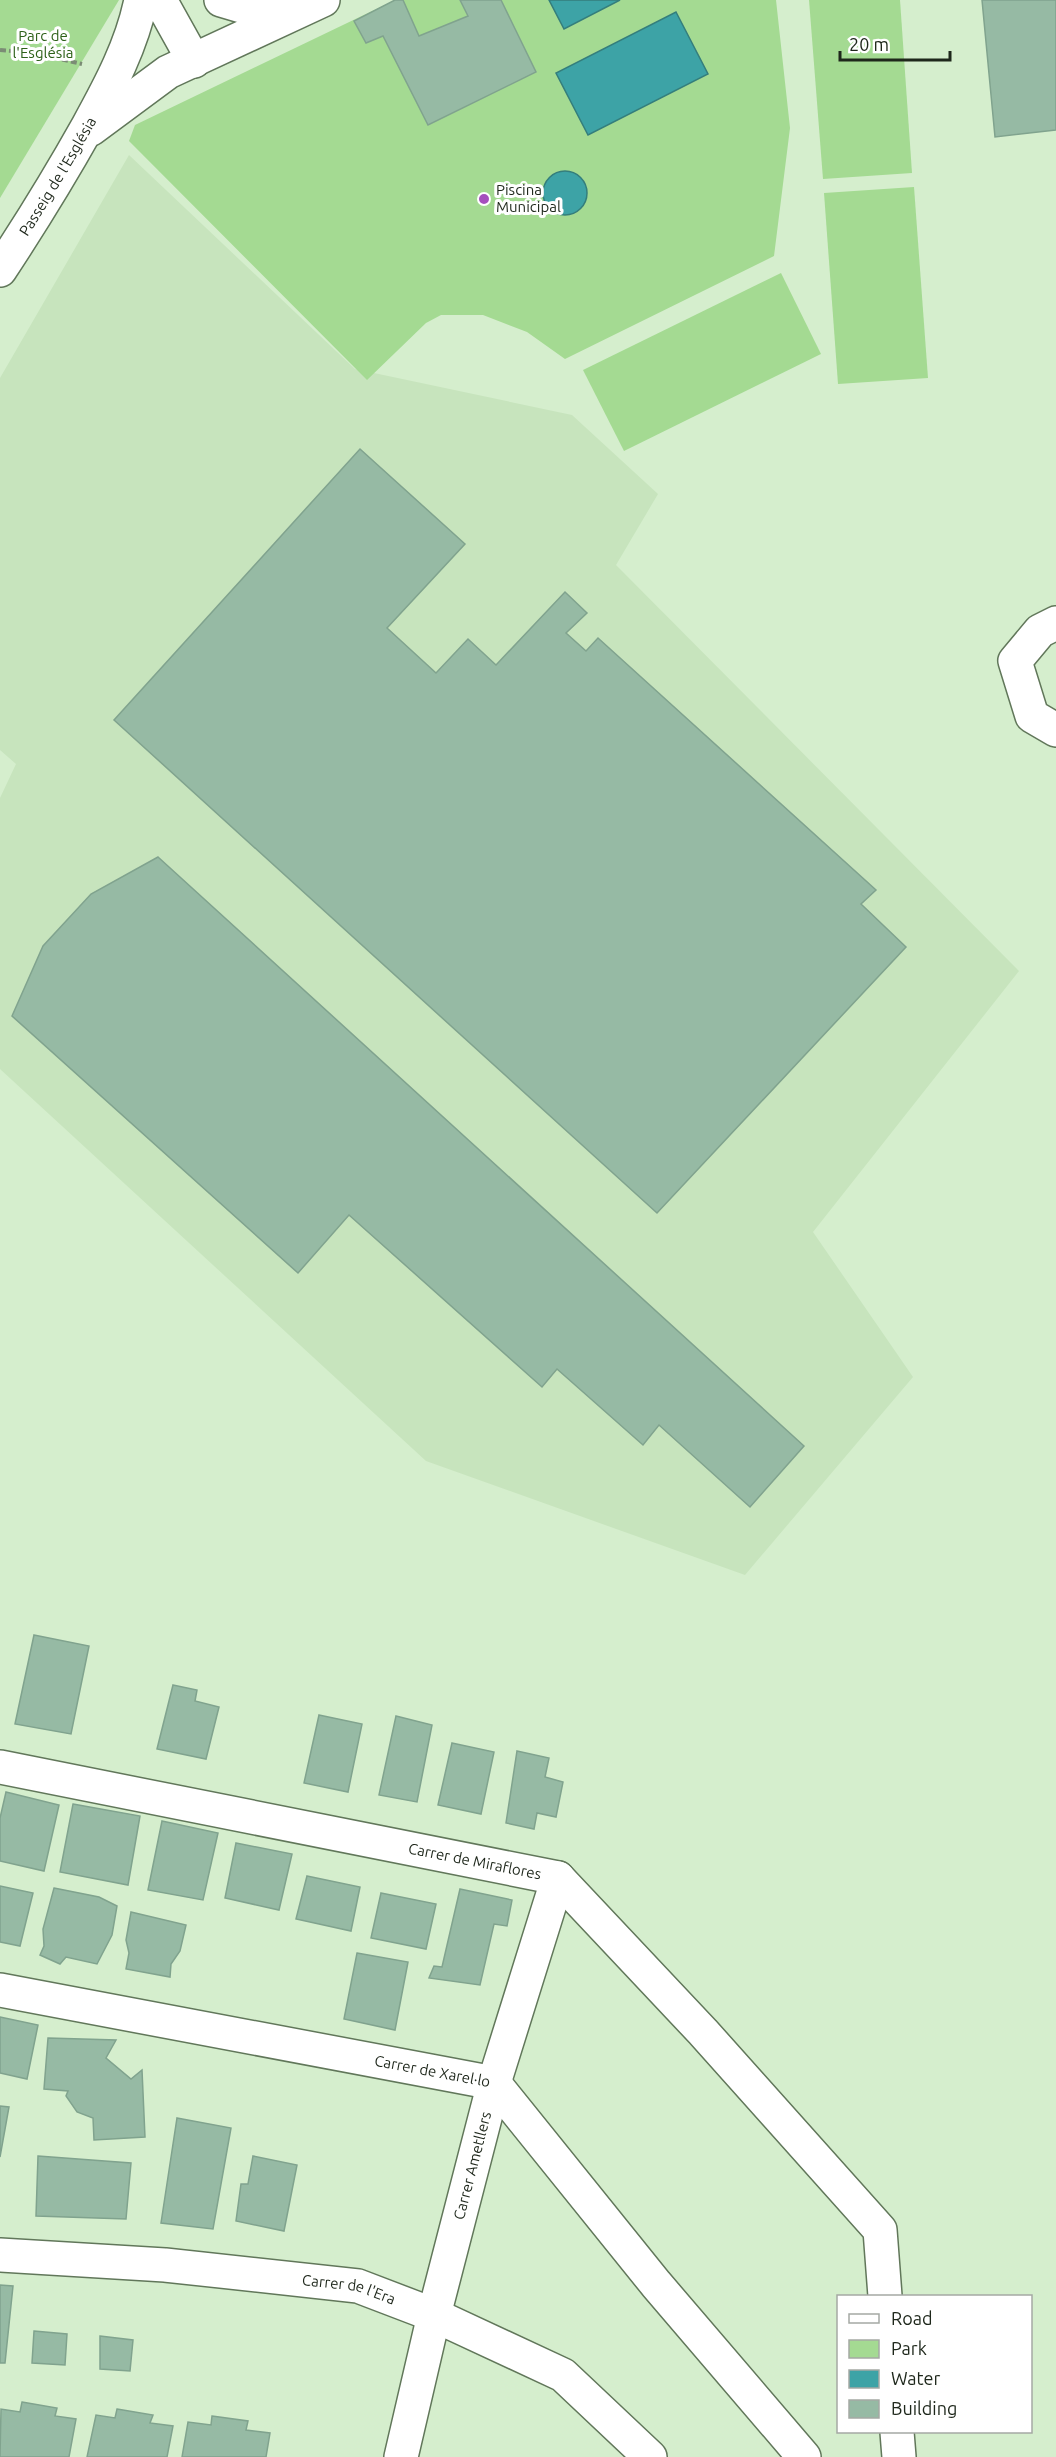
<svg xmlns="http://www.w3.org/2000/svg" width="1056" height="2457" font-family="Ubuntu,sans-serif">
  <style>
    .built { fill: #c7e4bd }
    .green { fill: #a4da92 }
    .water { fill: #3da3a6; stroke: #347e7c; stroke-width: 1.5 }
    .building { fill: #96baa4; stroke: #80a38e; stroke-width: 1.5 }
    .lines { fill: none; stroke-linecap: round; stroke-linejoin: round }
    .minor-casing { stroke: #61775a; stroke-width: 36 }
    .path { stroke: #7b8c75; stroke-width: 4; stroke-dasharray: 6 3; stroke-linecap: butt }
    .minor { stroke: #fff; stroke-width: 33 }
    .poi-dot { fill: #a54fbd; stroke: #fff; stroke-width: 2 }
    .labels { text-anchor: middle; stroke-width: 6; stroke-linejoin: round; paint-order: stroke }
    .park-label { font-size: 15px; fill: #2e6119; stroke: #fff }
    .street-label { font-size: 15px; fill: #1e271b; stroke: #fff }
    .poi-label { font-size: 15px; fill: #1e271b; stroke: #fff; text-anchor: start }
  </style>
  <rect width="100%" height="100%" fill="#d5eecd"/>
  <path class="built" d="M129,155L355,369L572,415L658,494L616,565L1019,971L813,1232L913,1377L745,1575L426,1461L0,1069V798L16,764L0,750V378Z"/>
  <g class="green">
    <path d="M0,0H119L0,198Z"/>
    <path d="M395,0H776L790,128L774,256L565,359L527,332L483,315H441L426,323L367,380L129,141L135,125Z"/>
    <path d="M809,0H900L912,173L823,179Z"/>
    <path d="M914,187L928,378L838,384L824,193Z"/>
    <path d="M781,273L821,354L624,451L583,370Z"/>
  </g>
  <g class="water">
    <path d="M549,0H620L564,29Z"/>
    <path d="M676,12L708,74L588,135L556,73Z"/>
    <circle cx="565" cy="193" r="22"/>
  </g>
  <g class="building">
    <path d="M395,0H403L419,36L468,16L460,0H501L536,72L428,125L383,36L366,43L354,21Z"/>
    <path d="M982,0H1056V130L995,137Z"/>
    <path d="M360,449L465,544L387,628L436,673L468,639L496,665L565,592L587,613L566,633L586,651L598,638L876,890L861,904L906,947L657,1213L114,720Z"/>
    <path d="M158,857L804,1446L750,1507L659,1425L643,1445L557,1369L542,1387L349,1215L298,1273L12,1016L43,946L91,894Z"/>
    <path d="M34,1635L89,1646L71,1734L15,1724Z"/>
    <path d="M173,1685L197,1690L195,1701L219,1707L206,1759L157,1749Z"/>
    <path d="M319,1715L362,1724L348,1792L304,1783Z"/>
    <path d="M396,1716L432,1725L417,1802L379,1795Z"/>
    <path d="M452,1743L494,1752L481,1814L438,1805Z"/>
    <path d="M517,1751L549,1758L545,1777L563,1782L556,1817L537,1813L534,1829L506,1823Z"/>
    <path d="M6,1792L59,1805L44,1871L0,1861V1818Z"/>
    <path d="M73,1804L140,1816L128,1885L60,1872Z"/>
    <path d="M162,1821L218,1833L203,1900L148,1890Z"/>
    <path d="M236,1843L292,1854L279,1910L225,1898Z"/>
    <path d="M307,1876L360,1887L351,1931L296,1919Z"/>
    <path d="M0,1886L33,1893L20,1946L0,1942Z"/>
    <path d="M54,1888L99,1897L117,1906L112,1935L97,1964L66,1957L60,1964L40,1955L44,1946L43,1929Z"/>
    <path d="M460,1889L512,1900L507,1926L494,1924L480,1985L429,1978L434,1966L442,1967Z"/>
    <path d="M381,1893L436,1904L426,1949L371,1938Z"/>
    <path d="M131,1912L186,1925L180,1951L171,1964L170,1977L126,1969L129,1953L126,1940Z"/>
    <path d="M357,1953L408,1962L395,2030L344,2019Z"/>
    <path d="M0,2017L38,2025L27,2079L0,2073Z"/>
    <path d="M48,2038L116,2040L106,2058L131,2079L142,2070L145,2137L94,2140L93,2118L77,2112L66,2096L68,2091L44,2089Z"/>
    <path d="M0,2106L9,2107L0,2157Z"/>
    <path d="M177,2118L231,2128L213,2229L161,2223Z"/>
    <path d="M38,2156L131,2163L126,2219L36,2216Z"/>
    <path d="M253,2156L297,2165L284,2231L236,2221L241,2184H248Z"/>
    <path d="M0,2285L13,2286L5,2363H0Z"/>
    <path d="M34,2331L67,2334L65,2365L32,2363Z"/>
    <path d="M100,2336L133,2340L130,2371L100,2369Z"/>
    <path d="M22,2402L57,2408L55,2416L76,2419L69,2457H0L1,2409L20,2412Z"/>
    <path d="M117,2409L153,2415L150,2423L173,2426L167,2457H87L96,2415L115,2418Z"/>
    <path d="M212,2416L248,2421L246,2430L270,2433L266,2457H182L188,2422L211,2425Z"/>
  </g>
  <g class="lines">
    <defs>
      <g id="minor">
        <path d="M160,0L194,61"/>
        <path d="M221,0L248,8L297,3"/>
        <path d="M91,129L168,72L323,0"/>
        <path id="s1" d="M0,270C31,223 60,176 88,126C110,86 132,45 141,0"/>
        <path d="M1056,623L1040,631L1015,661L1032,716L1056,730"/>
        <path id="s2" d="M0,1767L558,1878L703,2032L880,2230L885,2296"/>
        <path id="s3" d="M0,1990L494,2083L656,2284L804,2457"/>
        <path id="s4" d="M0,2255L165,2265L358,2286L434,2315L563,2375L650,2457"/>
        <path d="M897,2432L899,2457"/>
        <path id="s5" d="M401,2457L434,2315L494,2083L558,1878"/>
      </g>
    </defs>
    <use href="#minor" class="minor-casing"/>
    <path class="path" d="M0,50L34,53L82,64"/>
    <use href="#minor" class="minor"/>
  </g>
  <circle class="poi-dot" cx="484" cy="199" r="6"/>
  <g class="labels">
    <g class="park-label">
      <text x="43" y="41">Parc de<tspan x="43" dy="17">l'Església</tspan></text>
    </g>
    <g class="street-label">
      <text dy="5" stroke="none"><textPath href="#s1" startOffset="110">Passeig de l'Església</textPath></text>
      <text dy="5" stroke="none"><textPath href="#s2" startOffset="484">Carrer de Miraflores</textPath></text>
      <text dy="5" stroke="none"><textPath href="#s3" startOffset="440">Carrer de Xarel·lo</textPath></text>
      <text dy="5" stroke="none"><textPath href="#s5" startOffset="300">Carrer Ametllers</textPath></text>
      <text dy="5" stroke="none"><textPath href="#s4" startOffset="351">Carrer de l'Era</textPath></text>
    </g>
    <g class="poi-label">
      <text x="496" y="195">Piscina<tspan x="496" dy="17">Municipal</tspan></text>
    </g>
  </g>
  <rect x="837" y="2295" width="195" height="138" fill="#ffffff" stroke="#a5a9a4" stroke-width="1.5"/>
  <rect x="849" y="2314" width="30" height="9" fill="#ffffff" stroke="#a5a9a4" stroke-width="1.5"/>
  <text x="891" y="2325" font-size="18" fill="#1e271b">Road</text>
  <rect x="849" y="2340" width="30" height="18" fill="#a4da92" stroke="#a5a9a4" stroke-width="1.5"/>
  <text x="891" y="2355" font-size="18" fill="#1e271b">Park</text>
  <rect x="849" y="2370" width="30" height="18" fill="#3da3a6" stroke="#a5a9a4" stroke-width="1.5"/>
  <text x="891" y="2385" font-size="18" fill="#1e271b">Water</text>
  <rect x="849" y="2400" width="30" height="18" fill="#96baa4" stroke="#a5a9a4" stroke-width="1.5"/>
  <text x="891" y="2415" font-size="18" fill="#1e271b">Building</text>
  <path d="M840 51v9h110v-9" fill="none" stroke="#1e271b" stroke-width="3"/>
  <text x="849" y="51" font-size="18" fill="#1e271b" stroke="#ffffff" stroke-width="4.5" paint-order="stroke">20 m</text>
</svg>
